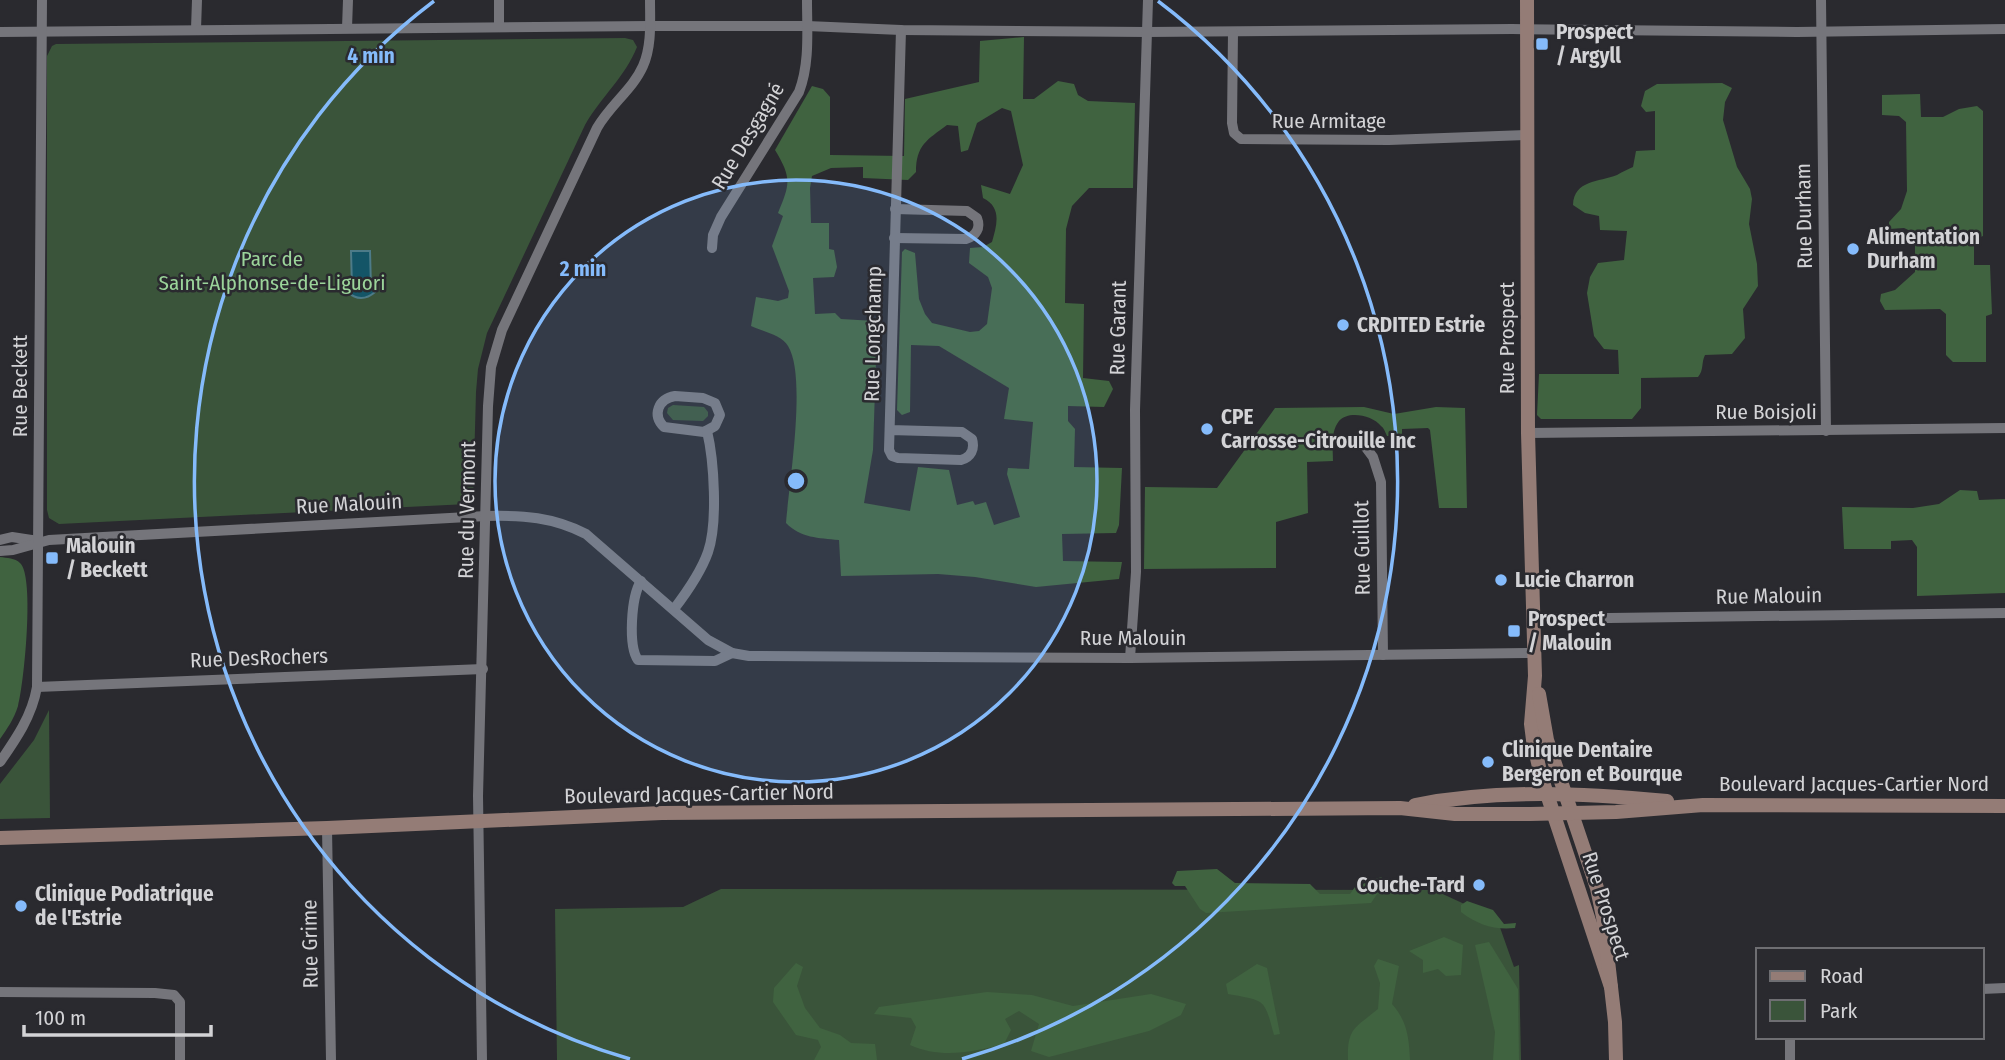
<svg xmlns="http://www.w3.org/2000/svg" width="2005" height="1060" font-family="'Fira Sans Condensed',sans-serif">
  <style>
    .green { fill: #3a543a }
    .forest { fill: #406340; fill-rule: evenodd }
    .water { fill: #145567; stroke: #4d7b88; stroke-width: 2 }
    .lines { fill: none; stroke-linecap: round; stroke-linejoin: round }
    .street { stroke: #75757b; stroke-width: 10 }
    .secondary { stroke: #947c76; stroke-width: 14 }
    .ring { fill: none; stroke: #85bbfb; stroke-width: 3.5 }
    .poi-dot { fill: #85bbfb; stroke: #2a2a2f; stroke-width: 2.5 }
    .labels { text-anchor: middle; stroke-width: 5; stroke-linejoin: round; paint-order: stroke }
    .poi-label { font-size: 21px; font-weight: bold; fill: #d3d3d6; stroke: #2a2a2f; text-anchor: start }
    .street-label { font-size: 21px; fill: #d3d3d6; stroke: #2a2a2f }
    .park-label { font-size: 21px; fill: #9bd49a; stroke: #2a2a2f }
    .centre { fill: #85bbfb; stroke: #2a2a2f; stroke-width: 3.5 }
    .ring-label { font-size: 21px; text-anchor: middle; font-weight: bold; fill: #85bbfb; stroke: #2a2a2f; stroke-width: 5; stroke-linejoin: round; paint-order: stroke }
  </style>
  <rect width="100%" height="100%" fill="#2a2a2f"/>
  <g class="green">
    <path d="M625,38L633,40L637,47C625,77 601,97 585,125L487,333L478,369L476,392L473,502L468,504L59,524L49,518L47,510V56L52,46L56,44Z"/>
    <path d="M673,405L704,407L708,412V416L703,421L673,420L667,413L668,408Z"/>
    <path d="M49,710L50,818L0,819V784L34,740Z"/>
    <path d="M721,889L1434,890L1497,919L1514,967L1519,965L1521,1060H557L555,909L683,907Z"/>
  </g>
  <g class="forest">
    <path d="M1024,37L1023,99H1034L1058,81L1074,84L1078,95L1088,101L1135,103L1133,188H1089L1072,206L1066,229L1065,303L1084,304L1083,378L1109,381L1113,389L1104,407L1068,406V421L1075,429L1074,467L1122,468L1119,525L1116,533L1062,534L1063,561L1122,562L1119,579L1036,587L975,577L938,574L841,576L839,540C818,538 801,538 786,523C789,484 807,376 788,346C782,335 762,331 751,326L756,297L778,301L788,298L789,291L772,246L783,216L778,213C790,184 792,178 775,150L812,86L823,89L830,97V155L904,156L905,99L979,82L980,41ZM1002,108L1011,111L1023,165L1010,194L981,185L983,198C1002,207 997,225 992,242L983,247L970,248L969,263L988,277L992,288L987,324L979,331L970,332L932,323L925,314L919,299L915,253L905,249L902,252L897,410L902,415L910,412L911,345L939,346L1009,388L1004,419L1033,422L1029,469L1008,468L1007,474L1020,517L994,525L986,502L975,505L973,501L957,505L949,470L918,467L910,511L864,503L873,450L877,330L875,321L841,319L835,313L815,314L813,278L834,277L837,267L834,250L829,249V223H811L810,188L812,176L831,168L863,167V178L908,180L916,172C916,145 927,140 947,125L958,126L961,152L968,150L977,123Z"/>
    <path d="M1722,83L1732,88L1725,102L1723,120L1737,167L1750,189L1752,199L1749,224L1757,264L1758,286L1743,309L1745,338L1732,354L1705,355C1701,363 1704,370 1698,377L1641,378V408L1632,419H1541L1537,415L1539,374H1619L1618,350L1604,349L1594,336L1587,293L1590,277L1598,263L1624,260L1627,231L1600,230L1599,216L1585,213L1573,205C1574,180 1599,182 1617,175C1622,172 1628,169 1633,167L1636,151L1655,150V111L1646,112L1641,106L1645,91L1657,84Z"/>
    <path d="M1920,94L1921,117H1943L1959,109L1977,106L1983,111V236L1976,239L1974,244V265H1990L1992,314L1986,316V362H1953L1946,355V314L1940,309L1885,310L1880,301L1881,294L1895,290L1915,272V233L1904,228L1889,229V222L1901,209L1907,191L1906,122L1899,116L1882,115V95Z"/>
    <path d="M1364,407L1394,414L1436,407L1465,408L1467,508H1439L1430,430L1428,428L1402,429V435L1387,436C1385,432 1384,428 1381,426C1373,416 1349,410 1339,421C1330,433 1333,448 1333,461L1307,462L1308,513L1276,522V568L1144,569L1145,487L1217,488L1275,408Z"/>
    <path d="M1960,490L1977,491L1979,500L2005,499V593L1917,596V547L1912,540L1891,541V549H1844L1842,507L1913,508L1939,504Z"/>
    <path d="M0,557C7,558 15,558 20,563C35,576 24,685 18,706C14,719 7,729 0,739Z"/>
    <path d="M1217,869L1235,883L1310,884L1320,894H1350L1355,887L1381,877L1386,881L1371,903L1206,913L1200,909L1185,886H1175L1172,883L1177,871Z"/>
    <path d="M1467,901L1493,910L1504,924L1516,923L1515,928C1494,930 1478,925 1461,912V905Z"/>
    <path d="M1444,937L1463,945L1461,975L1446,976L1438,969L1423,973V960L1409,951Z"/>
    <path d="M1489,942L1518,989L1519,1060H1493L1495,1032L1475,945Z"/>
    <path d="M1378,959L1399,966L1392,1004C1407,1021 1409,1037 1410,1060H1348C1347,1028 1355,1028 1378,1009L1380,983L1374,966Z"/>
    <path d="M796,963L803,967L797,986L805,1008L820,1028L840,1035L851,1043L875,1044L877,1060H814L821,1047L818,1040L796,1035L773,1002L774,988Z"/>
    <path d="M1257,964L1267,968L1280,1034L1274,1035C1264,998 1266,1001 1228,994L1226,984Z"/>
    <path d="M987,992L1032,995L1073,1006L1151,994L1186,1004L1181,1015L1149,1031L1049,1057L1031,1051L1039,1024L1019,1011L1005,1019L1011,1030L1004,1044C972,1052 941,1059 910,1045L916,1027L911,1018L874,1014L879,1007Z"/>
  </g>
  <path class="water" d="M351,251H370L371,288L375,292C366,300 356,300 348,292L352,288Z"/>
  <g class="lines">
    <g class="street">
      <path d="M1821,0L1826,431"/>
      <path d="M499,27V0"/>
      <path d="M347,28L348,0"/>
      <path d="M196,29L197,0"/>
      <path d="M0,32L649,26H807L901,30L1147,32L1512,29L1797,32L2005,29"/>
      <path d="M1233,32L1232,123L1234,133L1241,139L1389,140L1528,135"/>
      <path d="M894,238L966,239C976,236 981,228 977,218L967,211L895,209"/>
      <path d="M712,248L713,235L721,217L799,92C810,63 807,31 807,0"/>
      <path d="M675,396L703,398L715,403L720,415L715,426L704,432L664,427C652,415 658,399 675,396Z"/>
      <path d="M890,430L962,432L972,439C975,449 971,457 961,460L898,458L892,456L889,450L901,30"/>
      <path d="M1528,433L2005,428"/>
      <path d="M1364,445L1373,457L1381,482L1383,655"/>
      <path d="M0,540L12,537L38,541"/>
      <path d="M0,551L13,550L49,540L486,516C523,515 553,517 586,534L708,640L732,653L749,656L1130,658L1534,653"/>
      <path d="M641,581C631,597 628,646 638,660L715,661L732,653"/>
      <path d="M674,609C687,592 701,572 708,552C718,523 714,460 707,431"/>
      <path d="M1533,619L2005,613"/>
      <path d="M1130,658L1136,572L1135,410L1148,0"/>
      <path d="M37,687L483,669"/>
      <path d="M0,762C16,739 32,716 37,687L42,0"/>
      <path d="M327,828L331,1060"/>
      <path d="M1982,989L2005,988"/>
      <path d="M0,992L155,993L174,995L180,1002V1060"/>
      <path d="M1790,1037V1060"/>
      <path d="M482,1060L478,796L488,406L491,367L502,330L597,128C610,105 633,89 643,66C652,46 650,21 650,0"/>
    </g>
    <g class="secondary">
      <path d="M1527,0L1528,433L1535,676L1531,724L1533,740L1541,776L1611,987"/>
      <path d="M1539,694L1547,740L1597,888L1603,917L1615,1022L1616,1060"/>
      <path d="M1415,805C1497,789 1584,793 1667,801"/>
      <path d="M0,838L327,828L662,813L1400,808L1455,814H1530L1616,812L1703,805L2005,806"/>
    </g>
  </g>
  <circle cx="796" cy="481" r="301" fill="#85bbfb" fill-opacity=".12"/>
  <g class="ring">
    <circle cx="796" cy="481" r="301"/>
    <path d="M630 1059A601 601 0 0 1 434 1M1158 1A601 601 0 0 1 962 1059"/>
  </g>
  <g class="poi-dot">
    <rect x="1535" y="37" width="14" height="14" rx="3.5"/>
    <circle cx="1853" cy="249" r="7"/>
    <circle cx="1343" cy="325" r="7"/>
    <circle cx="1207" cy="429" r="7"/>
    <rect x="45" y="551" width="14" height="14" rx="3.5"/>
    <circle cx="1501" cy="580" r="7"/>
    <rect x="1507" y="624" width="14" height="14" rx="3.5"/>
    <circle cx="1488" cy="762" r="7"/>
    <circle cx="1479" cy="885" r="7"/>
    <circle cx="21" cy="906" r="7"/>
  </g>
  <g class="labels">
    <g class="poi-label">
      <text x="1556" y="39">Prospect<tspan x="1556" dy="24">/ Argyll</tspan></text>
      <text x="1867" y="244">Alimentation<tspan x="1867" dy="24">Durham</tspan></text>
      <text x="1357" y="332">CRDITED Estrie</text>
      <text x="1221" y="424">CPE<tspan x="1221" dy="24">Carrosse-Citrouille Inc</tspan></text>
      <text x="66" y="553">Malouin<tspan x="66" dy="24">/ Beckett</tspan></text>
      <text x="1515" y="587">Lucie Charron</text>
      <text x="1528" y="626">Prospect<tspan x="1528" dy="24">/ Malouin</tspan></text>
      <text x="1502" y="757">Clinique Dentaire<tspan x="1502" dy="24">Bergeron et Bourque</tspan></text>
      <text x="1465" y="892" text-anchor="end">Couche-Tard</text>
      <text x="35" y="901">Clinique Podiatrique<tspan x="35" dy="24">de l'Estrie</tspan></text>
    </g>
    <g class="street-label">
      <text x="1329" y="128">Rue Armitage</text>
      <text transform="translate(748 136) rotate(-59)" y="7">Rue Desgagné</text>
      <text transform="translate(1804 216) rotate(-91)" y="7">Rue Durham</text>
      <text transform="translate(1118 328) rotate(-89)" y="7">Rue Garant</text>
      <text transform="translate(873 334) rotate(-89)" y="7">Rue Longchamp</text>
      <text transform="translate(1507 338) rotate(-90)" y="7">Rue Prospect</text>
      <text transform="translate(20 386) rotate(-90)" y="7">Rue Beckett</text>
      <text x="1766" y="419">Rue Boisjoli</text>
      <text transform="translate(349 504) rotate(-3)" y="7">Rue Malouin</text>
      <text transform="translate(467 510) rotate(-89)" y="7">Rue du Vermont</text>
      <text transform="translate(1362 548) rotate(-91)" y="7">Rue Guillot</text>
      <text transform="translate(1769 596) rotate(-1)" y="7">Rue Malouin</text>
      <text x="1133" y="645">Rue Malouin</text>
      <text transform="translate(259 658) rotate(-2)" y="7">Rue DesRochers</text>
      <text x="1854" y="791">Boulevard Jacques-Cartier Nord</text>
      <text transform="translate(699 794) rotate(-1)" y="7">Boulevard Jacques-Cartier Nord</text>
      <text transform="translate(1606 906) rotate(72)" y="7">Rue Prospect</text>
      <text transform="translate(310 944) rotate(-91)" y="7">Rue Grime</text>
    </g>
    <g class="park-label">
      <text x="272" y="266">Parc de<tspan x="272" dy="24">Saint-Alphonse-de-Liguori</tspan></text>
    </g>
  </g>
  <circle cx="796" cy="481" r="10" class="centre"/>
  <g class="ring-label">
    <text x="371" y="63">4 min</text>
    <text x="583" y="276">2 min</text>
  </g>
  <rect x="1756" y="948" width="228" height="91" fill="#2a2a2f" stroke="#6e6e72" stroke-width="2"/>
  <rect x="1770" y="971" width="35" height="10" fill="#947c76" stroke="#6e6e72" stroke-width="2"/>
  <text x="1820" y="983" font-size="21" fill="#d3d3d6">Road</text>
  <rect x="1770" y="1000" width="35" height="21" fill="#3a543a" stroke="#6e6e72" stroke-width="2"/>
  <text x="1820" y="1018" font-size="21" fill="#d3d3d6">Park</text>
  <path d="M24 1025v10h187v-10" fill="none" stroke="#d3d3d6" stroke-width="3.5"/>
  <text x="35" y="1025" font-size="21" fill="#d3d3d6" stroke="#2a2a2f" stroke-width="5" paint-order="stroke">100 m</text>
</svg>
